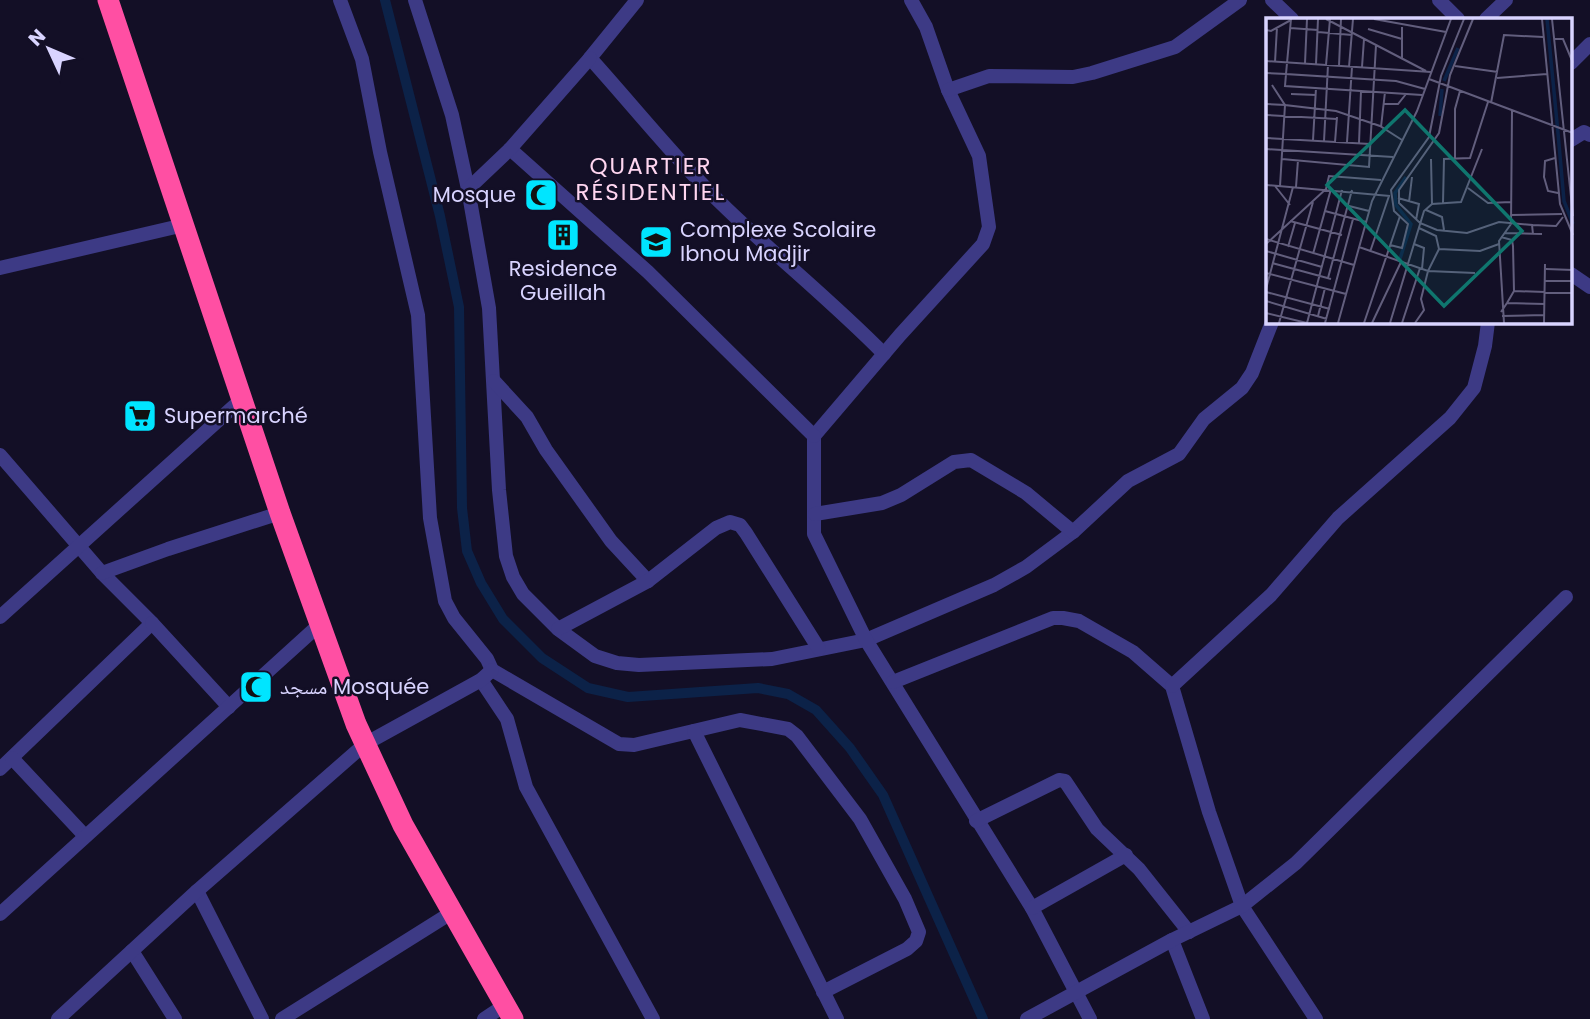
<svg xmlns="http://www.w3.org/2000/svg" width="1590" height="1019" font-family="Poppins,'Noto Naskh Arabic',sans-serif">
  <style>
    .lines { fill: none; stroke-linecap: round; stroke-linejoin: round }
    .canal { stroke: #0c2248; stroke-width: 10 }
    .minor { stroke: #3d3a85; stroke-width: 14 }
    .highway { stroke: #ff4fa3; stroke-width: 21 }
    .labels { text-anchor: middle; stroke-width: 5; stroke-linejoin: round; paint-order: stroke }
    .poi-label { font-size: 21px; fill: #d9d4ff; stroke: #130f26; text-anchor: start }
    .neighbourhood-label { font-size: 23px; letter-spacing: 2px; fill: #ffd6f0; stroke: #130f26 }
    .inset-river { fill: none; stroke: #0c2248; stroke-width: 3.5 }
    .inset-road { fill: none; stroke: #625e7d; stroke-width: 2 }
    .view { fill: #0f766e; fill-opacity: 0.15; stroke: #0f766e; stroke-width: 3.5 }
    .inset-edge { fill: none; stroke: #d9d4ff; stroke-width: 3.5 }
  </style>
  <rect width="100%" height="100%" fill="#130f26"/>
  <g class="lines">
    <path class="canal" d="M385,0L440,216L459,307L462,508L467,551L481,583L503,619L542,658L588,688L628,697L758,688L788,694L816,710L850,748L883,795L983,1019"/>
    <g class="minor">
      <path d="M340,0L362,59L380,152L418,315L430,518L445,601L454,618L487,659L492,670L619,744L634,745L740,720L788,729L797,736L860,819L905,899L919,932L916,941L907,949L823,992"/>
      <path d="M415,0L452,115L468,189L489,308L499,490L506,556L513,577L523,594L558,629L595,656L617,663L639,665L772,659L866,640L994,585L1026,567L1073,532L1128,481L1179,454L1204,419L1242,388L1252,373L1272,322"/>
      <path d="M637,0L590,58C635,108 678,162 727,209C778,258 834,303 884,354"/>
      <path d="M911,0L926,27L948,90L979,156L989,227L983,244L900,335L814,436V534L866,640L1032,908L1090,1019"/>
      <path d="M1272,0L1292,19"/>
      <path d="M1439,0L1458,19"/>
      <path d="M1486,19L1506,0"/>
      <path d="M1571,63L1590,44"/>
      <path d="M948,90L989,76L1073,77L1092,73L1175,47L1240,0"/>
      <path d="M1571,140L1584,132L1590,135"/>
      <path d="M510,149L648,272L814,436"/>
      <path d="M468,189L510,149L590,58"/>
      <path d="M0,268L184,225"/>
      <path d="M1571,274L1590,287"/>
      <path d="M494,381L527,417L546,450L611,541L648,581"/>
      <path d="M0,455L102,573L152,623L0,769"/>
      <path d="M815,514L882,503L901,495L954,462L971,460L1026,493L1073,532"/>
      <path d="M102,573L168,549L280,513"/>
      <path d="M0,617L242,399"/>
      <path d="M152,623L229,707"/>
      <path d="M558,629L648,581L716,528L730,522L740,525L746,533L819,649"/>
      <path d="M481,680L507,719L526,787L653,1019"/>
      <path d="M893,682L1053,618H1063L1079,621L1133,652L1172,686L1209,812L1242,906L1316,1019"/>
      <path d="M1172,686L1271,595L1338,518L1450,418L1474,388L1485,346L1488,322"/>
      <path d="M694,731L837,1019"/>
      <path d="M12,758L85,836"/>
      <path d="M976,821L1059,780L1065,781L1097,829L1139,869L1189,932"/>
      <path d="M197,891L262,1019"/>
      <path d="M1032,908L1126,855"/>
      <path d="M0,914L319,625"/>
      <path d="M1172,940L1203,1019"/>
      <path d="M132,951L175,1019"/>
      <path d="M58,1019L197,891L365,744L481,680L492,670"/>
      <path d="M282,1019L451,913"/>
      <path d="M484,1019L505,1005"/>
      <path d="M1027,1019L1172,940L1242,906L1296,863L1566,597"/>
    </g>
    <path class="highway" d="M108,0L280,513L356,724L403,825L513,1019"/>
  </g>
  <defs>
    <symbol id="mosque-square" viewBox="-11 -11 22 22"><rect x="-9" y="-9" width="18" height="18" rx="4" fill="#00e5ff" stroke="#130f26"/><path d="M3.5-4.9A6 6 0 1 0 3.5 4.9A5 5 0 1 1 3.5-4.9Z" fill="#111"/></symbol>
    <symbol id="building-square" viewBox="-11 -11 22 22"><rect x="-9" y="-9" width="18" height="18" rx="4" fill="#00e5ff" stroke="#130f26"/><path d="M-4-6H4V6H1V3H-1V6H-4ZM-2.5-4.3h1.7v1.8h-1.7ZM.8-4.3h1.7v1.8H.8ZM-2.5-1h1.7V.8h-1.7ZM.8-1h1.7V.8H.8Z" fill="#111"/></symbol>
    <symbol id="school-square" viewBox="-11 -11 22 22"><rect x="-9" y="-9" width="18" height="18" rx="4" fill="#00e5ff" stroke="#130f26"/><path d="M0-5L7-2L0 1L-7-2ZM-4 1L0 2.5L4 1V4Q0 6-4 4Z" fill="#111"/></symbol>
    <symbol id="supermarket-square" viewBox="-11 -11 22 22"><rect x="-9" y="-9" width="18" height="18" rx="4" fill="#00e5ff" stroke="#130f26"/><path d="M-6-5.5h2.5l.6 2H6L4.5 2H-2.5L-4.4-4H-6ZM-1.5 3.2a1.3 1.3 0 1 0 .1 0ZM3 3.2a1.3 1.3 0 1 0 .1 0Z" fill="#111"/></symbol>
  </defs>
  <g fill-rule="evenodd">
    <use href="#mosque-square" x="522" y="176" width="38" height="38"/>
    <use href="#building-square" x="544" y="216" width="38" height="38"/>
    <use href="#school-square" x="637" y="223" width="38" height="38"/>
    <use href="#supermarket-square" x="121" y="397" width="38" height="38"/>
    <use href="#mosque-square" x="237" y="668" width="38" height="38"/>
  </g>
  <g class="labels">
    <g class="poi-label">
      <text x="516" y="202" text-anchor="end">Mosque</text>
      <text x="680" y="237">Complexe Scolaire<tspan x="680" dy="24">Ibnou Madjir</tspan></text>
      <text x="563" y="276" text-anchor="middle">Residence<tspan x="563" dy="24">Gueillah</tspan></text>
      <text x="164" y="423">Supermarché</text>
      <text x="280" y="694">مسجد Mosquée</text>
    </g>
    <g class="neighbourhood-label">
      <text x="651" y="174">QUARTIER<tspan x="651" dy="26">RÉSIDENTIEL</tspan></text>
    </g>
  </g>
  <g transform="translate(1266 18)">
    <rect width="306" height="306" fill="#130f26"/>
    <path class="inset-river" d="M281,1L292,115M178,63L192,30M174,98L176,71M292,115L298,183L307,206M133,244L145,206L130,187L129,175L140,159"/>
    <path class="inset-road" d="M25,1L20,56L130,63L159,71M60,1L160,53M108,1L180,14M207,1L184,57L173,115L133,172V185L154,205L171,212L201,215L233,204L266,207L267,216M276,1L294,186L307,217M286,1L307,198M136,9V40M24,10L52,12M102,11L136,21M0,12L5,13L25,2M52,14L86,17M288,21H297L307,45M0,43L165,54M9,44L11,9M39,45L41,1M50,46L52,1M60,47L64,1M73,48L75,1M189,48L232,54M83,49L87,1M96,49L98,21M0,55L20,56L19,68L156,77M231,60L281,56M163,61L307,115M6,67L19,87L70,93L114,108L136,122M25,76L50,77M225,85L238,17L277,19M0,86L19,87L14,168M118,86H132L140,76M0,97L71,101M115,109L119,74M0,120L104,126M47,122L50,70M58,123L62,47M69,124L71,99M81,124L86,49M93,125L95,73M0,131L127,139M189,140V91L194,73M289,140L279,143L278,159L282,173L292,175M16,141L103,149L110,27M165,141L166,186M0,167L124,178M9,168L24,187M30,169L32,142M202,170L222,185L245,184M132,180L153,186L150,202M143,184L146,159M177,185L178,141L204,140L222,84M79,187L103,193M160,192L176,199L178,212M59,193L100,204M245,197L296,196M24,203L76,217M266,207L290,208L297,199M239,215L276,216M235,219L246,222L247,228L248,273L241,285M0,221L88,247M0,226L60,171L63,158L115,162M148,226L158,230L156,251M124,227L136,230L142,206L128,193L125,172L163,119L175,58L198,1M22,229L29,205M93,229L162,253L209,255M173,231L214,233L233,226M0,233L56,249M104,234L123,178M47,236L65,171M6,245L65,261M280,251L307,252M0,255L80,276M62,260L86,172M279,263H307M0,271L27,169M248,273L307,275M0,274L64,291M0,283L61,301M235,294L241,285L279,286M0,295L41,305M52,298L59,270M236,298L278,297M13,305L47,184M41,305L76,172M59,305L87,201M72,305L106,183L151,93L185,1M98,305L134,198M106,305L135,244M124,305L158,193L166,186L195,184L216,131M136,305L154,250M149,305L158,292L155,281L162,253L173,231L170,218L153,210M238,305L233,223L245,206L246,93M278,305L279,246"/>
    <path class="view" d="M139,92L256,213L178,288L61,167Z"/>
    <rect width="306" height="306" class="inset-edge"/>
  </g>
  <g transform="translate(49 49) rotate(314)" stroke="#130f26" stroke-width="5" paint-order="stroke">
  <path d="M0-5L12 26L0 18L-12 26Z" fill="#d9d4ff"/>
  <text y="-10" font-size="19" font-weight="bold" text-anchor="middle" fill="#d9d4ff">N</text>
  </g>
</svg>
